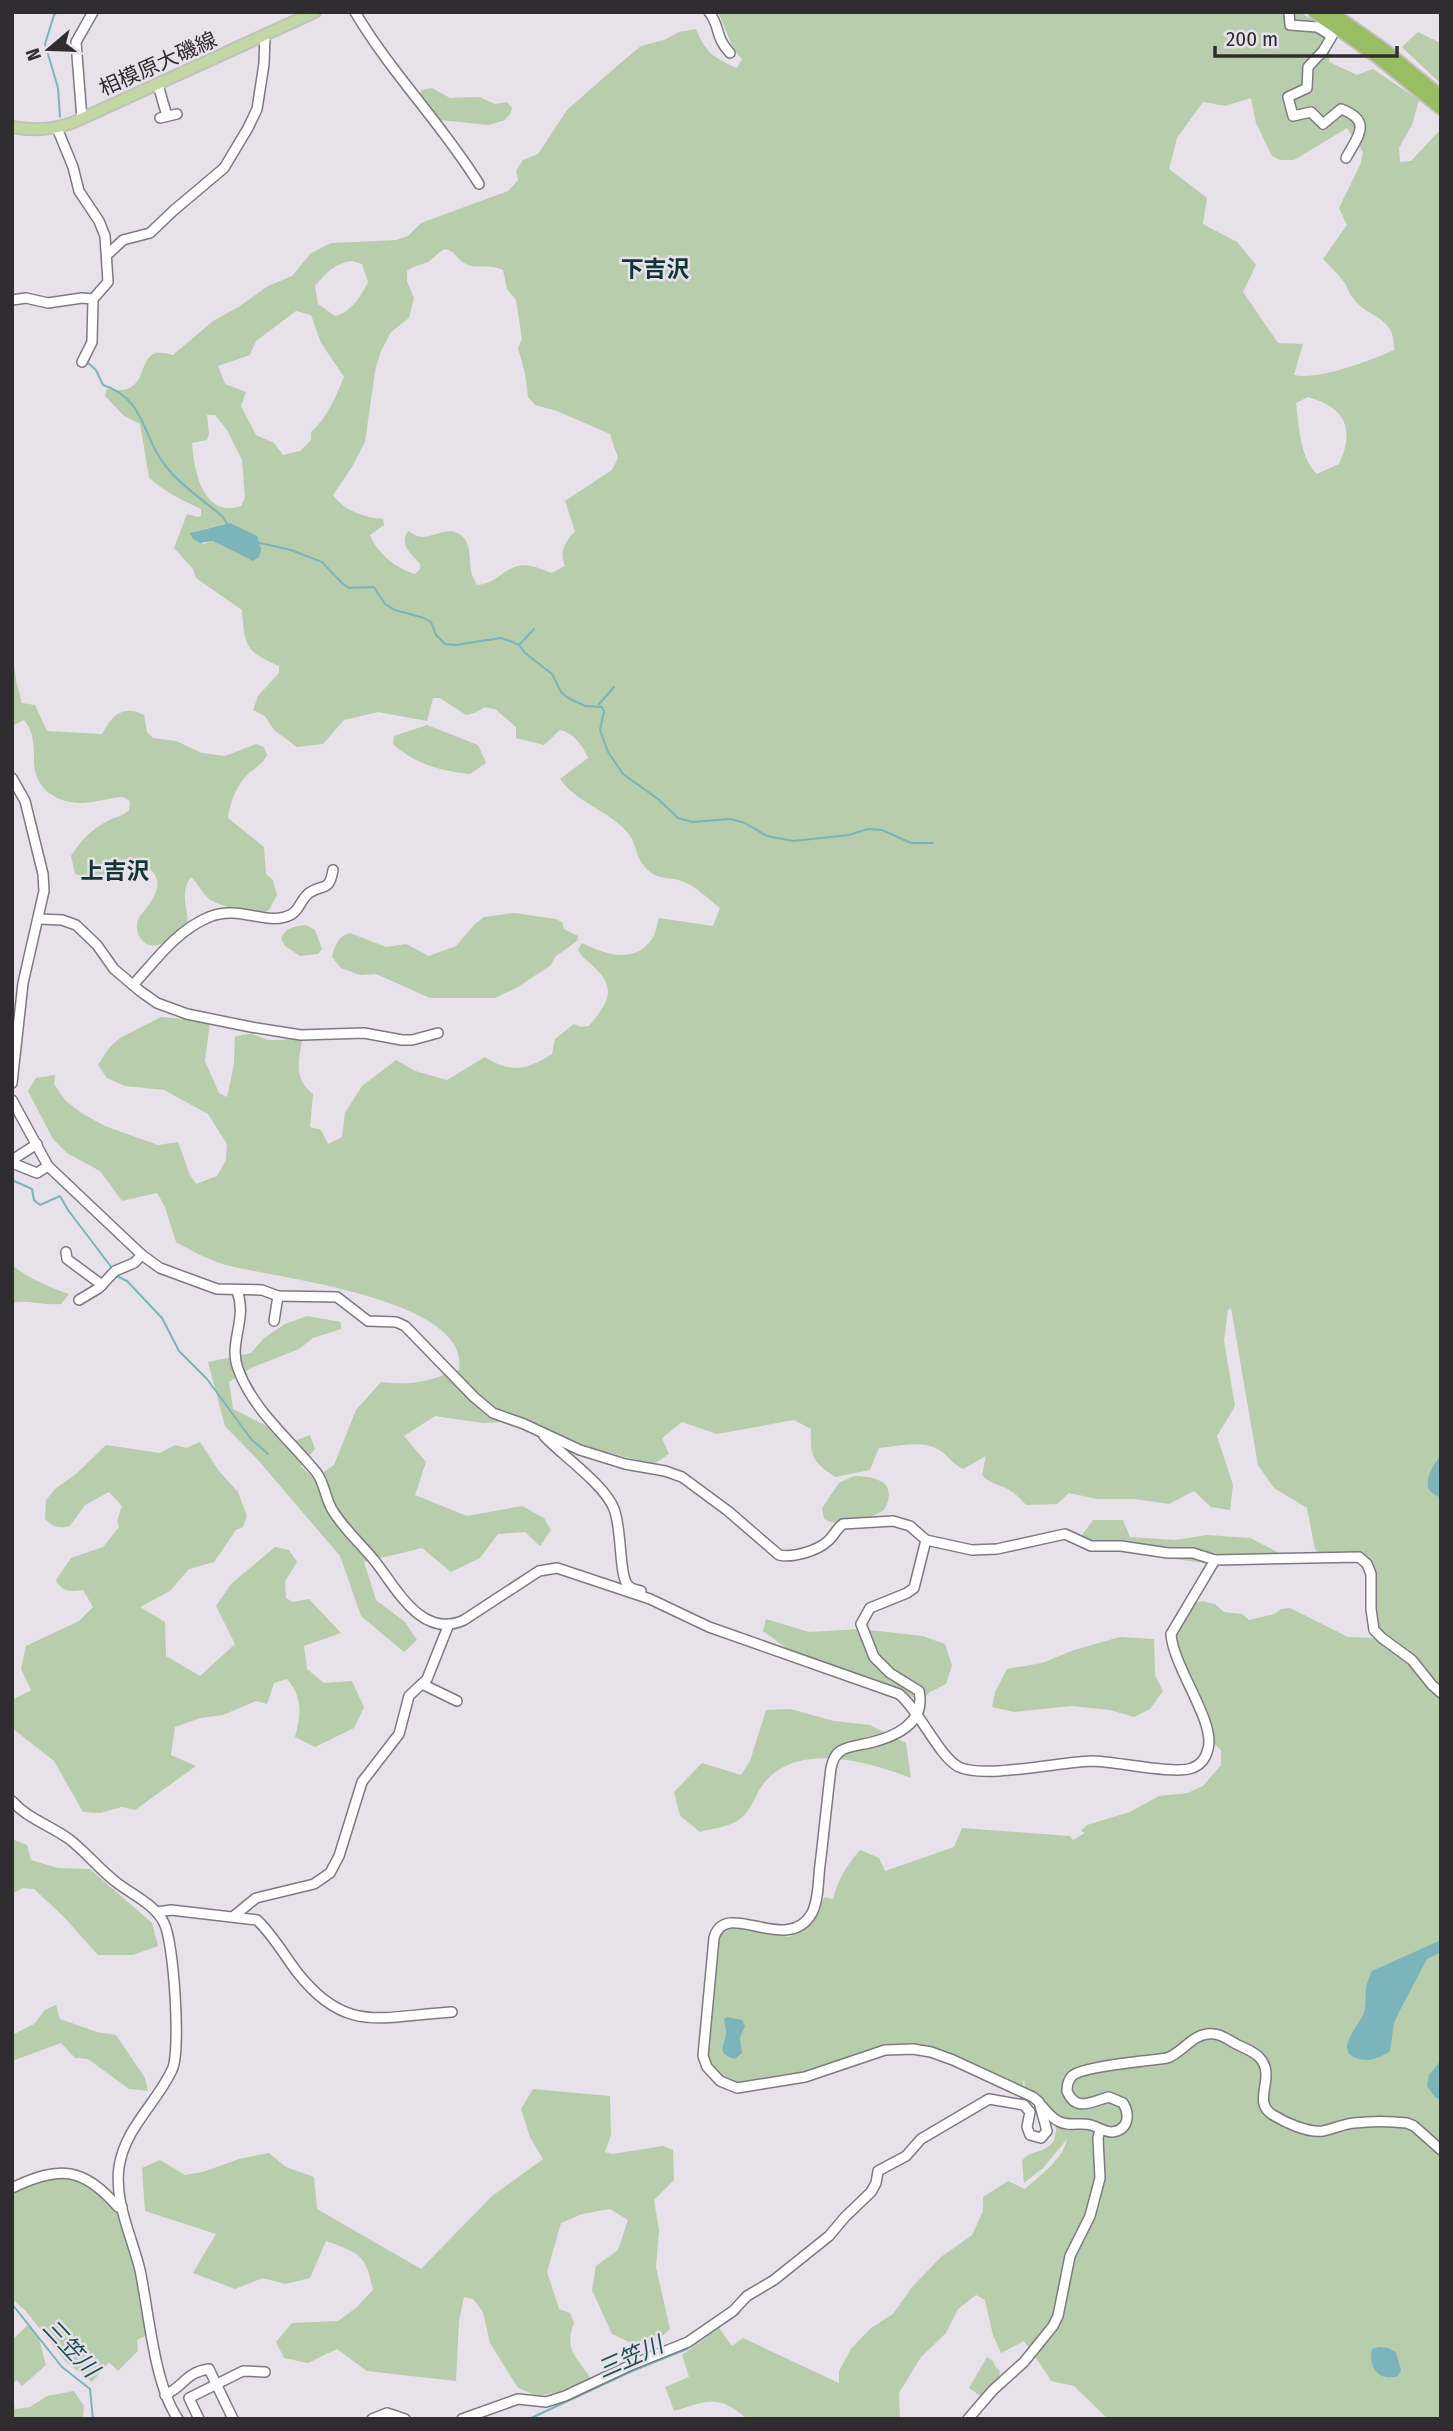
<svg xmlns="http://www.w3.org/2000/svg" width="1453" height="2431" font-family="'Fira Sans Condensed','Noto Sans JP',sans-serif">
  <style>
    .green { fill: #b8cdab; fill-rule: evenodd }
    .water { fill: #7cb4bb }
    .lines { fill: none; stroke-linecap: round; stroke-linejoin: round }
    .stream { stroke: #7cb4bb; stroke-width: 2 }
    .minor-casing { stroke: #7f7982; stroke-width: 12 }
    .major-casing { stroke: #c1c0c1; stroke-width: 14 }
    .highway-casing { stroke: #c1c0c1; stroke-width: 16 }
    .minor { stroke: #fff; stroke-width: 9 }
    .major { stroke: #c2d7a1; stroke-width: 10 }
    .highway { stroke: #9abc63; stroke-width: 12 }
    .labels { text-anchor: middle; stroke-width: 5; stroke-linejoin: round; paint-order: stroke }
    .street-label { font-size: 21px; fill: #302d31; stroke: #e7e1ea }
    .neighbourhood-label { font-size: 23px; font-weight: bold; fill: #123535; stroke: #e7e1ea }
    .water-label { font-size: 23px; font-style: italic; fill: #1d4e54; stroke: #e7e1ea }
  </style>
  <rect width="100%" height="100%" fill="#e7e1ea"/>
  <g class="green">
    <path d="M718,12H1300L1332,33L1329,62L1357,75L1373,69L1419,100L1412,125L1399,148L1400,162L1411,161L1441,129V2419H1108L1074,2386L1051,2381C1043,2366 1033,2355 1024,2341L1001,2353L993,2335L985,2300L976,2295L958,2309L946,2333L921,2357L899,2393L900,2419H747C718,2393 707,2401 674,2411L665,2387L689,2377L682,2355L719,2328L732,2346L743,2338L839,2383V2371L851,2349L871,2328L893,2314L912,2287L941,2257L972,2235L983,2211V2197L1008,2181L1025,2189C1040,2175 1063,2160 1067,2139L1043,2168L1024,2183L1022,2161C1028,2152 1037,2153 1046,2148C1051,2145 1054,2142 1055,2136C1061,2113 1040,2102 1025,2088L1024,2079L1022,2088L949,2055L921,2046H894L803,2074L737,2086L722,2080L706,2057L716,1947L721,1930L730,1925L789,1937L805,1926L825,1897L833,1899C838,1880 846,1866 860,1850L879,1858L885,1871L954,1847L962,1828L1070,1836L1073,1840L1085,1833L1081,1831L1087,1825L1130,1812L1159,1796L1188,1793L1203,1786L1221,1765V1750L1213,1743L1184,1674L1176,1640L1180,1621L1193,1604L1202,1601L1215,1604L1224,1612L1242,1614L1249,1620L1274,1614L1281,1609L1290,1608L1348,1637L1376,1638L1374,1583L1371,1562L1358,1553L1319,1554L1315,1549L1307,1508L1274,1488L1258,1465L1231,1308L1228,1310L1224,1341L1235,1406L1217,1436L1233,1485L1230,1510L1211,1507L1194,1491L1169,1504L1134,1499H1097L1069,1493L1057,1504L1026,1505C1021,1499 1015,1493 1008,1489C998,1484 990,1484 982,1475L986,1456L963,1469C953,1464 949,1457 941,1451C924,1439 898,1446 879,1448L870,1470L835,1477C812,1461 810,1457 811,1429L794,1420L717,1434L682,1422L662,1438L669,1454L654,1464L527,1432L519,1424L507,1422L482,1423L435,1416L404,1436L426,1462L415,1495L467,1516L522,1506L544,1518L551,1530L540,1546L525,1532L498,1534L480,1558L451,1572L422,1548L364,1562L376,1600L405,1622L417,1640L404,1652L361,1616L340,1556L258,1460L225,1426L208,1362L251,1353L264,1338L285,1324L307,1316L341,1322V1329L313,1338L299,1349L251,1368L229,1382L233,1409L267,1426L286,1444L310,1435L315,1449L301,1466L314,1479L334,1465L356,1410L381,1382C415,1386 427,1381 459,1370C472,1299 277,1278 230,1266C210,1261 194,1252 176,1242L165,1207L157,1193L122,1201L100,1171L67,1153L53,1139L28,1091L36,1078L55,1075L54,1084L66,1101L83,1114L105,1126L158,1145L178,1142L190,1175L196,1184L217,1176L226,1160L227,1144L208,1114L164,1090L125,1086L107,1078L98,1065L109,1048L120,1038L161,1017L210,1021L205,1061L219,1093L227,1097L234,1064L235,1037C258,1029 256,1040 274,1040C286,1041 288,1036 302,1041C298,1063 294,1079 313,1094L310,1127L321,1130L328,1144L342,1137L345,1113L362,1086L396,1060L415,1071L447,1080L485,1057C512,1074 526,1070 552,1054L555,1039L574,1024L581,1027L589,1026C608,1003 618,989 593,966C587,960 581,957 578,950L582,943C605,954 634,965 652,939C656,933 657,924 659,918L713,926L720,908C709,900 697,887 684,882C674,877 662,880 653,874C634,861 639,847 628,833C608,810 577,803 560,779L588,758C583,746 574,733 560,730L544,745L516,738V727L495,709L485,707L475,713L466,715L440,698H433L427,721L378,712L344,720L323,744L297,747L274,730L265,716L253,710L258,696L279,673V666C245,651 245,647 242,610L196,578L193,569L174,548L187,514L198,517L201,516V509C186,502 159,489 149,477L140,424L124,416L105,396L107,389C150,398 136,358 156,353C161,352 168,354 173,355L213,321L240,306L268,286L292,276L311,253L331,243L396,240L408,236L421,223L508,191L518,180L516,171L523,160L538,154L567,110L617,66L641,46L664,40L679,32L696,29C705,52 714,58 737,68L742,59C730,48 726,28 718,12ZM1251,98L1256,123L1272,156L1280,160H1294L1347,128L1363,152L1361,163L1339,208L1347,225L1323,259C1331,267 1340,276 1346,285C1349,292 1352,298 1358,304C1376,320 1395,319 1394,350C1372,360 1317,381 1294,375L1303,344L1278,343L1243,292L1256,265L1237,242L1203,224L1207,198L1169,169L1177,138L1203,102L1225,106ZM446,249C456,252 456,258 464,263C477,271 487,262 503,270L507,289L516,300L522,339L518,348L525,373L528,397L535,405L557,411L610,434L618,458L612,470L565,501L575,531C565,543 559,550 565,566L551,573C542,569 528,563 518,566C502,570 496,584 477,585C475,580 471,576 471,570C469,560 471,547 464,538C451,524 437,536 423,537C417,537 413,534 408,531C399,546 411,553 420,564V569L415,574C398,570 376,552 370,535L384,525L383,519C363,517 344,511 333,495L352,467L365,442L375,371L381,351L391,332L409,318L414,298L407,281V271C414,265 424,265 431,260C437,255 438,252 446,249ZM352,261L362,264L368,282C361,296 351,313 335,316L318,304L315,286C327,272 334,264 352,261ZM296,311L311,315L321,343L344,377C335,398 328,417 311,432V440L300,451L283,455L274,443L256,435L241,406L246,392L225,384L218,366L250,355L256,341ZM1308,397C1346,408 1355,429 1339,464L1317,474C1300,458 1299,427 1296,403ZM207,415H215L227,430L242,460L245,498L241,506C203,519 194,471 192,443L207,440L209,434ZM230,523L248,533L223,544L212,541L204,544L193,539V532Z"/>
    <path d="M1418,32L1441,43V84L1402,47Z"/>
    <path d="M432,88L450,98L479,97L495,104L507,102L512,108L510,114L505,120L489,125L440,120L420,103L421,90Z"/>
    <path d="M12,652L17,685L22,703L35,705L47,731L102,734C112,715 123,704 144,715L147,732L153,738L176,741L202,753L225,756L256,744L264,747L267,755C263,764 257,766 250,772C237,784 230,801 228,818L264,847L266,874L273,880L277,895L269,910C254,916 222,907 209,899C202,893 198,883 191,877C180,892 187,906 188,923C175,935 153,959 139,936C137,933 136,925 138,920C139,916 145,911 147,907C161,889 163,875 141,863C112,880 108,882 75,874L71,856C81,840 91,830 109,820C116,817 123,816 129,810L130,801L123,797C112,797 102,801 91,802C63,807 34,792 34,761C34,745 34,732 24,720L12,726Z"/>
    <path d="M427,725L478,745L486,763L470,774C441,771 415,764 393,744L394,736Z"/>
    <path d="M514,913L556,919L562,922L564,929L578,936L577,941L555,957L551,965L518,987L495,998H430L376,974L360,975L341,968L332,957C334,947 339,935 350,933L386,947L406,944L429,956L456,946L474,925L484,917Z"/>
    <path d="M306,925L315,930L322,949L318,954L300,956L285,946L281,938C287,927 294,926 306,925Z"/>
    <path d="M12,1265C27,1278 49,1287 69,1294L61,1304C43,1306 28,1299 12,1303Z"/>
    <path d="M200,1442L219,1471L238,1492L247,1516L243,1527L236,1530L214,1562L189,1569L170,1591L140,1607L165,1622L166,1656L200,1676L235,1644L216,1606L231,1584L275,1547L289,1550L297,1562L285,1581L286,1598L293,1602L309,1599L341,1633L304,1646L307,1669L324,1683L352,1681L364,1707L354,1728L315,1747L295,1737C301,1715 303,1697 287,1679L274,1683L267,1704L256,1701L223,1715L200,1718L175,1727L171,1755L196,1766L135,1810L122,1807L100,1813L83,1812L54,1761L12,1728V1700L31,1690L21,1669L26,1646L79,1621L93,1607L83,1590C72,1592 61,1592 56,1580L71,1558L103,1547L119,1527L117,1521L122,1506L109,1492L85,1505L70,1526C59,1529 53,1527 45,1519L46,1500L55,1489L76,1474L106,1445L160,1453L175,1445L186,1448Z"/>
    <path d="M854,1476C877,1476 899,1483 884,1510C868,1520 841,1529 824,1519L822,1508L839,1483Z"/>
    <path d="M1093,1520H1123L1130,1537L1175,1540L1207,1535L1250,1538L1291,1559L1269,1564L1219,1565L1093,1548L1084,1542L1082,1535Z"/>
    <path d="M766,1619L809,1632L860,1629L923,1636L945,1644L952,1665L946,1684L930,1692L921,1700L789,1650L763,1631Z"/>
    <path d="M1120,1637L1154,1639L1155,1675L1163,1691L1150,1709L1134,1717L1110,1710L1071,1706L1014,1712L992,1707L995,1692L1007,1669L1042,1663L1074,1650Z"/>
    <path d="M790,1709L834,1721L870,1725L906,1743L911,1778C870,1762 799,1741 765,1782C756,1792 752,1809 741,1818C731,1827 713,1828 700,1832L680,1816L674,1792L702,1763L741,1775L750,1761L766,1710Z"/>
    <path d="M12,1839L27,1845L31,1860L58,1868L90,1869L152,1923L158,1946L133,1955H98L63,1916L34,1889L23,1888L12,1894Z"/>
    <path d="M56,2005L60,2019L97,2032L116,2035L145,2078L148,2091L129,2089L88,2059L75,2058L61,2043L12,2061V2035L34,2024L45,2010Z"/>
    <path d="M533,2089L610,2096L611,2135L605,2152L612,2154L663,2146L673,2150L674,2180L654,2200L659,2230L656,2267L670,2329L653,2344L631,2343L612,2334L592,2290L596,2266L618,2250L628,2220L610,2209L582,2214L561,2223L547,2272L559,2309L570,2313L574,2323C563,2350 578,2358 591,2379L566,2390L538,2396L518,2388L490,2343L483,2312L473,2299L464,2297L459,2321L456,2381L367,2371L337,2349L308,2363L284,2358L276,2342L292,2323L338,2321L356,2308L373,2290C366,2254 359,2253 326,2241L310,2278L285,2284L263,2278L235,2289L193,2273L216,2234L145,2211L142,2168L160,2160L185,2175L203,2172L239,2159L269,2153L286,2167L314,2177L317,2209L421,2269L492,2196L543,2159L530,2137L521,2109Z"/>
    <path d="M58,2177H75L104,2195L120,2214L137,2275L149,2334L137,2340L138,2351L118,2371L109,2362L92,2382L66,2362L25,2310L12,2299V2190L27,2182Z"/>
    <path d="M29,2324L39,2339L46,2365L22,2386L17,2380L12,2384V2340Z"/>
    <path d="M987,2357L993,2361L996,2368L999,2369L1000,2377L982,2397L969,2388Z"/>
    <path d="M74,2391L84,2406L83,2419H12V2396L15,2409L30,2407L47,2396Z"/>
  </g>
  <g class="water">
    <path d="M230,523L257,536L261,549L259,557L253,561L213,541L200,543L193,539L190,533Z"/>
    <path d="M1441,1456V1498C1439,1497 1431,1493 1430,1491C1423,1481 1434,1463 1441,1456Z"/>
    <path d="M1441,1940V1952L1427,1959L1400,2010L1394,2023L1390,2051C1382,2057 1370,2062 1359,2059C1330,2051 1363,2023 1365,2009C1367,1991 1363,1991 1372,1971Z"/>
    <path d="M727,2017L742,2020L745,2026L740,2038L742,2053L735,2059C713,2053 727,2044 726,2031C726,2027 724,2023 724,2019Z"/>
    <path d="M1441,2060V2101L1434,2096L1427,2086L1429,2075Z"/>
    <path d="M1379,2347L1388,2348L1396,2352L1401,2370L1398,2376C1379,2382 1368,2368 1372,2349Z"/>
  </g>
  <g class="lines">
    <g class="stream">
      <path d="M58,12L54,15L45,44L58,88L60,117"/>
      <path d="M89,358L87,362L96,370L103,385C147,399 142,440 168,469C183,487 204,501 222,516L228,525"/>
      <path d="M260,543L291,550L322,562L342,583L349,588L374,587L385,604L395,610L424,618L431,622L436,635L445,644L455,645L501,638L510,641L519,645L525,653L552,674L561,692L568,698L585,706L602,707L604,711L600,730L608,752L623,774L658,799L678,818L692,822L730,819L745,823L767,836L793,841L849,835L868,829L882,830L911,843H933"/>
      <path d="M520,644L534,629"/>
      <path d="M599,704L614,687"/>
      <path d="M12,1180L32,1189L34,1200L40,1205L60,1196L68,1210L112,1268"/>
      <path d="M117,1276L127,1281L162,1318L179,1351L207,1379L251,1439L268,1454"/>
      <path d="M12,2304L62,2367L90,2389L93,2419"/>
      <path d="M529,2419L630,2372L687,2349L739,2313"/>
    </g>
    <defs>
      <g id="minor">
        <path d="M355,12C391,73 442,124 479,184"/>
        <path d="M709,12C721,27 714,36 730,53"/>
        <path d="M1289,12L1290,25L1317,27L1332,36L1323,51L1308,67L1307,88L1288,97L1293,116L1311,112L1323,124L1341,109C1373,121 1358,136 1346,158"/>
        <path d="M158,85L167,116"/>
        <path d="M160,118L177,114"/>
        <path d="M82,119L76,42L93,12"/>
        <path d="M57,128L73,167L79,191L99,221L105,236L108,282L93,299L92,342L82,362"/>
        <path d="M107,255L123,240L150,233L173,211L224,168L248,128L257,109L264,64L265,36"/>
        <path d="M12,300L26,298L48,303L82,298L93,299"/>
        <path d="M12,778L25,801L43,874L44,891L23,983L12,1083"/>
        <path d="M39,919L62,920L76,925L97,945L114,969L140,991L157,1003L187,1014L251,1027L301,1035L364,1033L402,1040H412L438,1033"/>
        <path d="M133,985C156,960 176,931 209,917C241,904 268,928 292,914C300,909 301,899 309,893C323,883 329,893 333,870"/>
        <path d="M12,1100L48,1166L142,1255L160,1268L217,1289L262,1290L278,1296L337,1297L368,1321L396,1322L405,1326L474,1397L493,1413L524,1424L580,1450L625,1464L665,1471L682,1477L728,1511L779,1555C793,1558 817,1551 828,1541C834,1536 836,1529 843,1524L893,1521L910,1526L926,1540L972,1550L997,1549L1065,1534L1091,1546H1121L1168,1553H1193L1215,1560L1359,1557L1367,1564L1371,1574V1609L1374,1630L1382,1638L1412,1660L1432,1685L1441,1693"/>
        <path d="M12,1160L37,1144"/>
        <path d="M12,1163L37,1173L48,1166"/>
        <path d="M66,1252L67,1259L102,1285"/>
        <path d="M237,1291C248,1319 228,1342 238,1369C253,1410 289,1439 316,1472C325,1483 325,1499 333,1511C344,1529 361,1544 374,1560C396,1587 421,1640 464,1620L539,1571L557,1568L650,1599L709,1627L899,1694C920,1711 939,1757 959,1767C984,1779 1060,1762 1091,1761C1115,1761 1174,1775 1192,1768C1201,1765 1206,1757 1208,1749C1216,1722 1173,1667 1171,1634L1215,1560"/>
        <path d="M79,1300L99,1288L115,1271L134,1263L142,1255"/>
        <path d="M274,1321L278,1296"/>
        <path d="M544,1436C563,1456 605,1485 614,1509C622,1529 619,1573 627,1584C630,1589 635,1589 641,1591"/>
        <path d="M422,1684L457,1701"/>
        <path d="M12,1801C28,1819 50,1825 69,1839C86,1852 99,1869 116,1882C131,1894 156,1905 164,1923C174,1942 181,2052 172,2070C156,2104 125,2128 119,2167C114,2202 132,2237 140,2270C149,2313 154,2384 178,2419"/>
        <path d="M157,1912L171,1910L257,1920C273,1935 284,1955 297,1972C346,2035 382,2016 452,2012"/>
        <path d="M234,1916L256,1898L314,1884L330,1873L339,1856L362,1782L399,1734L409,1696L427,1679L449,1624"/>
        <path d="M1042,2106C1046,2111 1052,2118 1058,2121C1068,2127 1080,2122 1091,2125C1098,2127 1104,2132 1112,2132C1129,2130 1130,2114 1123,2103L1109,2097C1092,2101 1076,2113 1067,2091C1067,2085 1068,2080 1072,2076C1082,2066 1149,2061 1167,2058C1182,2053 1191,2036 1207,2034C1218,2032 1227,2039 1236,2044C1244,2048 1253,2051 1259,2057C1278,2077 1250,2101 1273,2115C1286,2123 1308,2133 1323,2131C1333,2129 1343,2124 1354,2123C1371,2121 1390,2121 1407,2123L1414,2126L1441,2150"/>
        <path d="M12,2188C60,2165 83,2167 118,2207H122"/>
        <path d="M165,2395C186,2385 184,2373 209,2369L233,2419"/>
        <path d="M199,2419L189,2398L243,2371L265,2372"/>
        <path d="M372,2419L387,2413L405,2419"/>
        <path d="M462,2419L518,2399L546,2402L565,2396L631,2365L688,2342L733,2311L747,2296L774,2280L829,2236L845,2217L871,2192L876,2183L878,2171L906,2156L921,2139L989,2099L1024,2105L1030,2112L1027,2127L1030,2135L1041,2138L1047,2131L1039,2102L1033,2097L953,2060L931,2052L913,2049L885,2050L805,2077L737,2088L720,2081L707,2067L703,2056L714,1938C725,1897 787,1957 812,1913C819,1899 818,1880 820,1865C824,1833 827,1800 831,1768C833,1760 835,1754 842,1750C850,1746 860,1745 869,1743C894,1737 926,1724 919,1691L890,1673L874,1657L861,1624L870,1608L907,1593L914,1588L926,1540"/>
        <path d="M968,2419L993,2390L1024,2362L1053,2326L1058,2316L1070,2256L1090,2216L1100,2178L1098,2138L1100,2130"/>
      </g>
      <path id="major" d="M12,127C33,131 52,130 72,123L315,12"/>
      <g id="highway">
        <path d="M1315,12L1378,57L1441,108"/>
        <path d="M1330,12L1384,50L1441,97"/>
      </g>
    </defs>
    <use href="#minor" class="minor-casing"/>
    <use href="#major" class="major-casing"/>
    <use href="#highway" class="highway-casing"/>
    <use href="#minor" class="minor"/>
    <use href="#major" class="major"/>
    <use href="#highway" class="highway"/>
  </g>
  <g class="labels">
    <g class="street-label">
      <text transform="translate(158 64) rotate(-24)" y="7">相模原大磯線</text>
    </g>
    <g class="neighbourhood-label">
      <text x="655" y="277">下吉沢</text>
      <text x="115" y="879">上吉沢</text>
    </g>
    <g class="water-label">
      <text transform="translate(71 2348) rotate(47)" y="8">三笠川</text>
      <text transform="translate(630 2357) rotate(-24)" y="8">三笠川</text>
    </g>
  </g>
  <rect width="1453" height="2431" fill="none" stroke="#302d31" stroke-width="28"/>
  <g transform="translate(49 49) rotate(251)" stroke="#e7e1ea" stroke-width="5" paint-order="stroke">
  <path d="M0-5L12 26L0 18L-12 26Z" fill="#302d31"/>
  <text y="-10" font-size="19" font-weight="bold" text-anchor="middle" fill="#302d31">N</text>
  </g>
  <path d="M1215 46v10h182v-10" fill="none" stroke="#302d31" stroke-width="3.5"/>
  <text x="1226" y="46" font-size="21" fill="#302d31" stroke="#e7e1ea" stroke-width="5" paint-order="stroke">200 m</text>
</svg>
